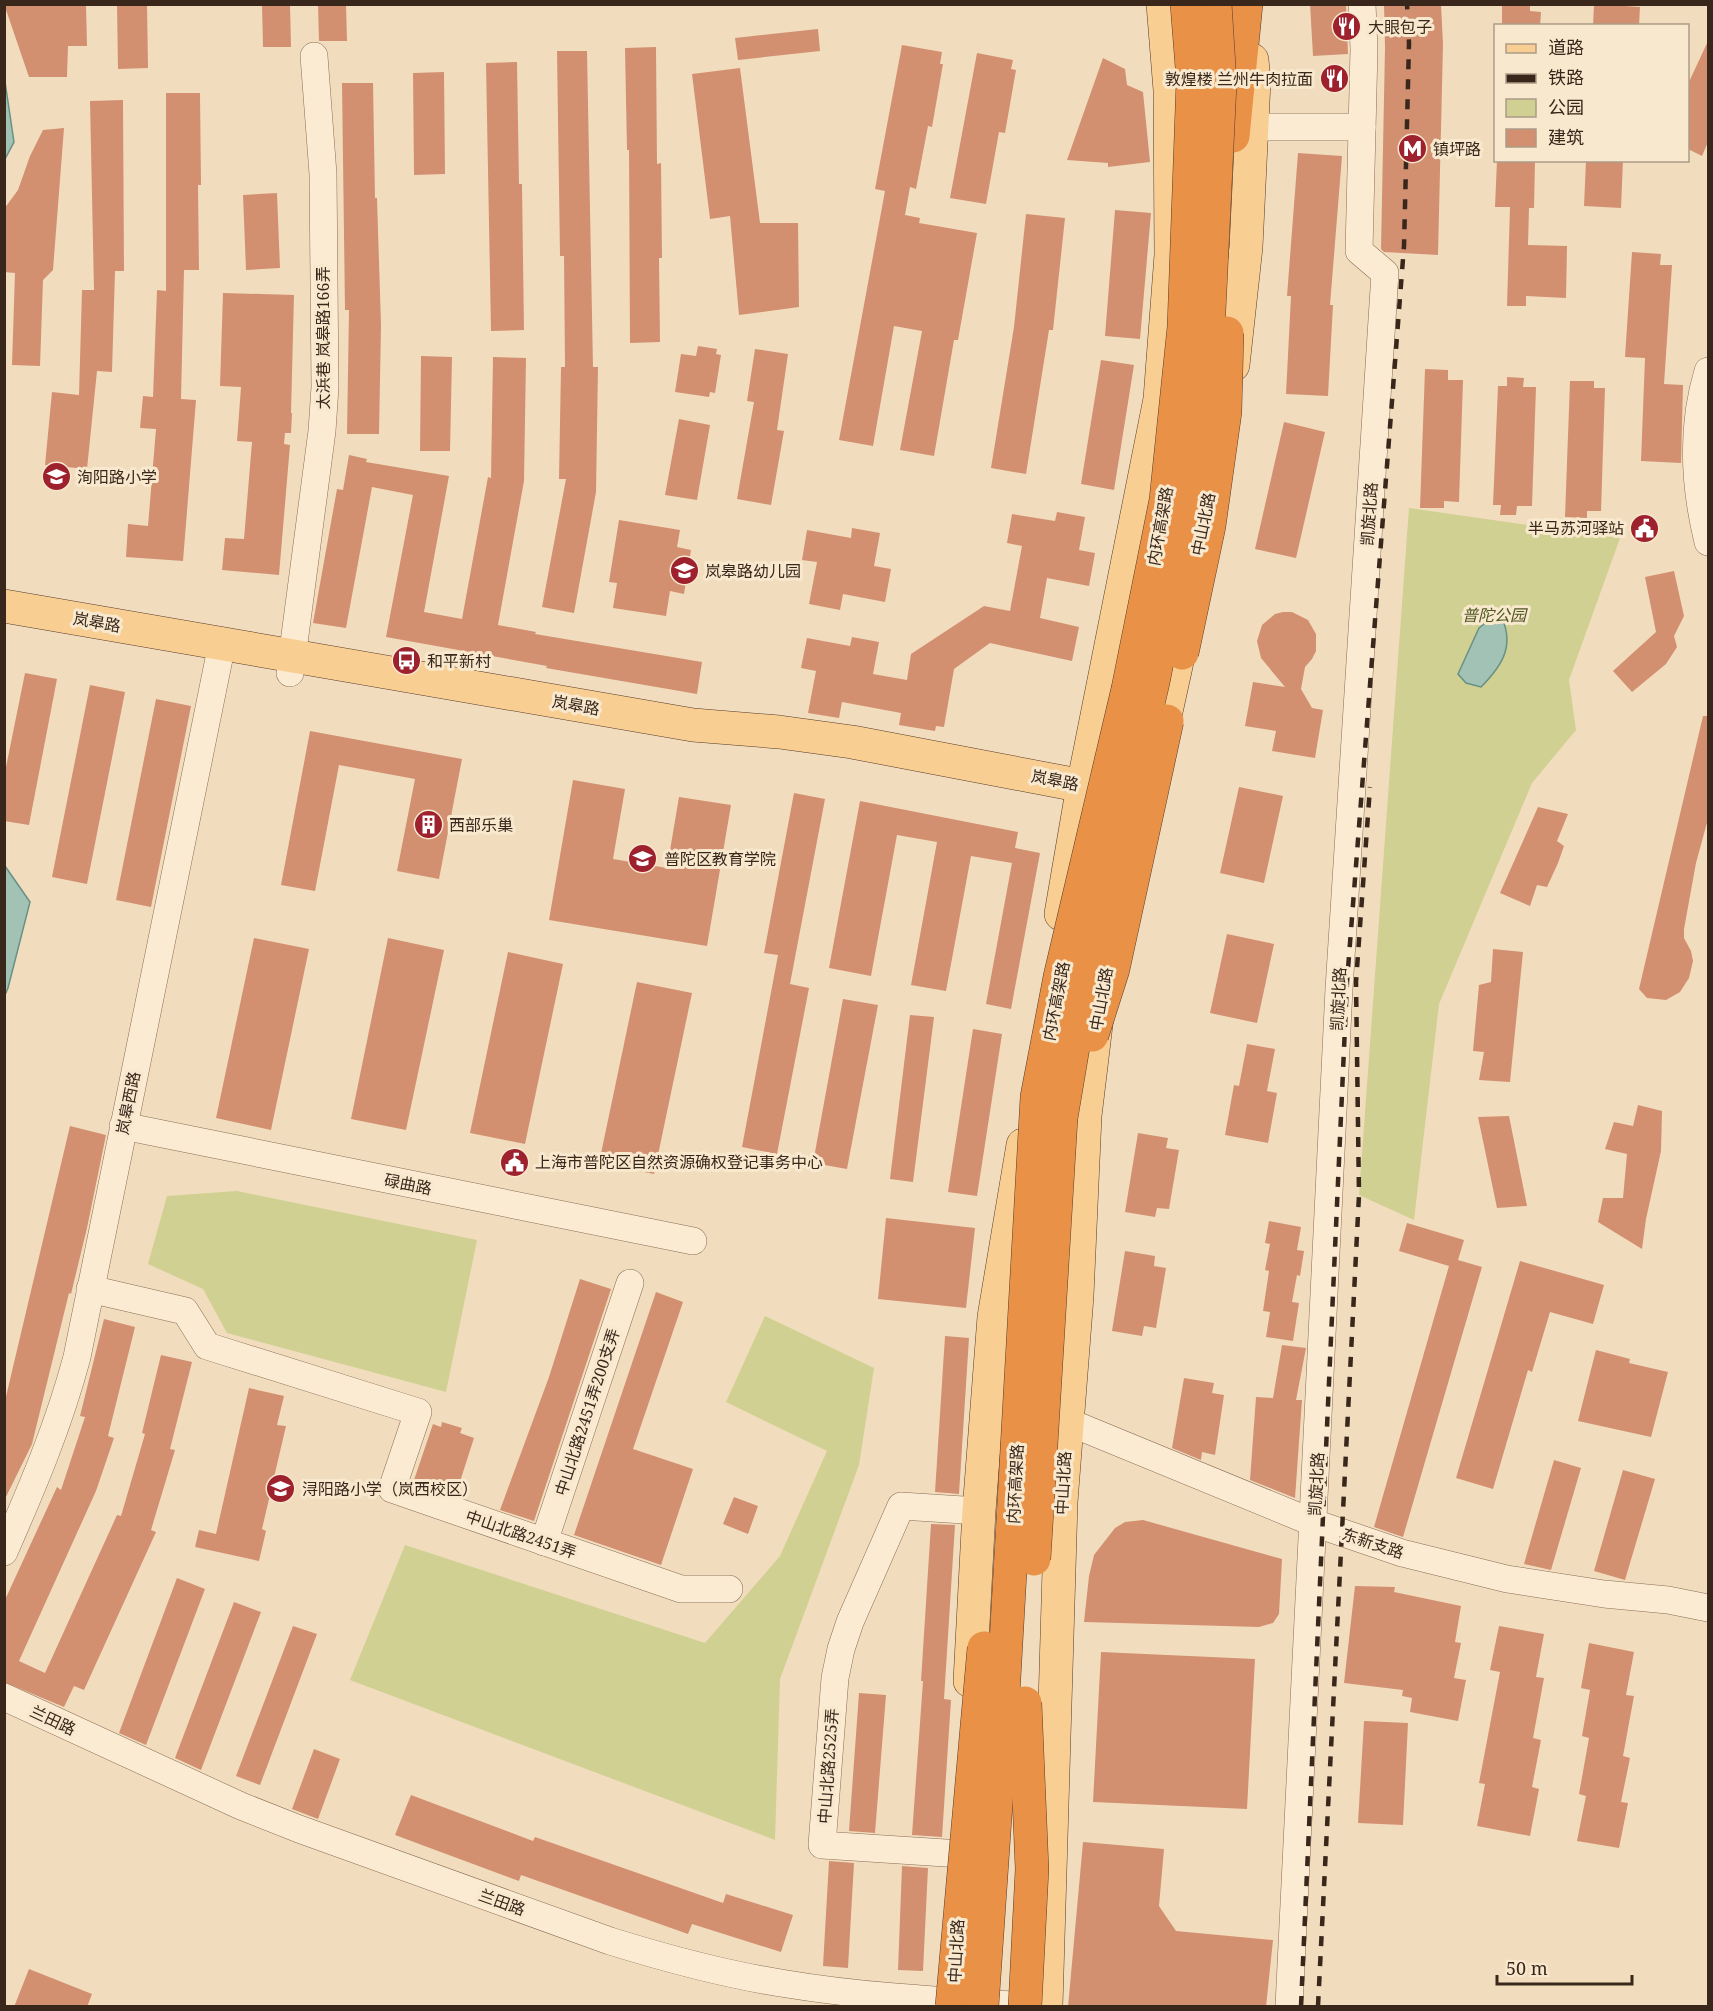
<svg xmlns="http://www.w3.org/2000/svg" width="1713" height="2011" font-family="'Noto Serif','Noto Sans SC',serif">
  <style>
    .green { fill: #cfd091 }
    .water { fill: #a2c2b5; stroke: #689183; stroke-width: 1.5 }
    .building { fill: #d29071 }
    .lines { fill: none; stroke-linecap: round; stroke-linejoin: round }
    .minor-casing { stroke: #8b6c55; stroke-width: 28 }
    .major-casing { stroke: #583b2a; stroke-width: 34 }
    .highway-casing { stroke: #583b2a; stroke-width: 34 }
    .minor { stroke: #fbebd2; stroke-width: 27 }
    .major { stroke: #f8ce92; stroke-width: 33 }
    .highway { stroke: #e89147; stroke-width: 33 }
    .rail { stroke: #39271b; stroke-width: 4.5; stroke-dasharray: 10 10; stroke-linecap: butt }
    .highway-bridge-casing { stroke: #583b2a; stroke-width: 34; stroke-linecap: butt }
    .highway-bridge { stroke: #e89147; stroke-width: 33 }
    .labels { text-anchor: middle; stroke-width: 6; stroke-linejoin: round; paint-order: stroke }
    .poi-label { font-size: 16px; fill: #39271b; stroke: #f8e8ce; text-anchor: start }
    .street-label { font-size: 16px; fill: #39271b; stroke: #f8e8ce }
    .park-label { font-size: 16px; font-style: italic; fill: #4f5720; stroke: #f8e8ce }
  </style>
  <rect width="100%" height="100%" fill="#f1ddbe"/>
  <g class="green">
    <path d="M1409,508L1620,538L1569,680L1576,730L1532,783L1439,1004L1414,1220L1359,1195Z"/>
    <path d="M237,1191L477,1240L446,1392L227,1333L203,1289L148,1264L167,1196Z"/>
    <path d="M765,1316L874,1368L859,1465L780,1679L775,1840L350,1680L405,1545L705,1643L780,1556L827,1451L726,1402Z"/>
  </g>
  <g class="water">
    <path d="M4,75L14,142L5,159H4Z"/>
    <path d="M1499,612C1516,643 1504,664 1481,687L1466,683L1458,674L1479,628Z"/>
    <path d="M5,866L30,902L8,988L5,995Z"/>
  </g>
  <g class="building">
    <path d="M4,4H86L87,46H68L67,77H29Z"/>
    <path d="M117,4H147L148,68L118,69Z"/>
    <path d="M262,4H290L291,47H263Z"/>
    <path d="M318,4H346L347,41H319Z"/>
    <path d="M1310,4H1346L1348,54L1313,56Z"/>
    <path d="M1384,4H1441L1443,44L1438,255L1384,252L1381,249L1385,47Z"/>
    <path d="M1502,4H1530V11L1541,12L1540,26H1502Z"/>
    <path d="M1594,4L1640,7L1639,26H1593Z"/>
    <path d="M818,29L820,51L738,60L735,38Z"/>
    <path d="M1708,41V142L1702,156L1688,149V84Z"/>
    <path d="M902,45L942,52L940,64H943L932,127L928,126L916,189L910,187L905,215L920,218L919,223L977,233L958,340H954L934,456L900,450L922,331L894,326L873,446L839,440L885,191L875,189Z"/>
    <path d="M656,47L657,164L661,163L662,258H659L660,342L630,343L629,150H627L625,48Z"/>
    <path d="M557,51H587L593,367H598L596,492L574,613L542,607L566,479H559L561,367H565L564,256H560Z"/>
    <path d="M977,53L1013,60L1011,69L1016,70L1005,133L999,132L986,204L950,198Z"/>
    <path d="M1103,58L1125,69L1127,85L1143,92L1150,162L1108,167V163L1067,160Z"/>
    <path d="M517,62L519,184H522L524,330L491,331L486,63Z"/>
    <path d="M740,68L760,223H798L799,307L739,315L730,216L710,219L692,74Z"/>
    <path d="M444,72L445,174L414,175L413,73Z"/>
    <path d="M342,83H373L375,198H377L381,325L379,434H347L349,310H345Z"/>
    <path d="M166,93H200L201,185H198L199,270H184L181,399L196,400L183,561L126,557L128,524L148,526L156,429L140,428L143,396L153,397L157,290L166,291Z"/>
    <path d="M123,100L124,271H115L112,372L97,371L87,469L45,465L52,392L79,395L82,290H94L90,101Z"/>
    <path d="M64,128L53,270L43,280L40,366L12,365L15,273L4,272V209L18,190L30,156L43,130Z"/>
    <path d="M1298,153L1342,156L1330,305H1333L1328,396L1286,394L1291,296H1287Z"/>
    <path d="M1497,160H1535L1534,208H1529L1528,245L1567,246L1566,298L1526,296V306H1507L1510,207H1495Z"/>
    <path d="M1586,160H1623L1621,208L1584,206Z"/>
    <path d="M277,193L280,268L246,270L243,195Z"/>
    <path d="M1115,210L1151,213L1140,339L1105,336Z"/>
    <path d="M1026,214L1065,218L1053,330H1049L1026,474L991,468L1014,327Z"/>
    <path d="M1632,252L1661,254L1660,265H1672L1664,384L1683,385L1681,463L1641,461L1645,358L1625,357Z"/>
    <path d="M223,293L294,295L291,413H292L291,433H285L284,444L290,445L279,575L222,570L225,538L244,539L252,442L237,441L241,387L220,386Z"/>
    <path d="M698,346L717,349L716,354L721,355L715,393L710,392L709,397L675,392L681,354L696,356Z"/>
    <path d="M755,349L788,354L777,430L784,431L771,505L737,499L754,402L747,401Z"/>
    <path d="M421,356L452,357L450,451H420Z"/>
    <path d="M493,357L526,358L524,481L498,625L536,632L535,634L702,662L697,694L546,668L547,666L386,637L413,495L372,487L346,628L313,623L337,489L343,490L349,455L367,459L366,462L449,476L424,612L462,619L488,477L491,478Z"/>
    <path d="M1101,360L1134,365L1114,490L1081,484Z"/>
    <path d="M1425,369L1448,370V380H1463L1459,502L1444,501V508H1420Z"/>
    <path d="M1507,377L1524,378L1523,387H1536L1532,506H1517L1516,515H1500L1501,505H1493L1498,386H1507Z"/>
    <path d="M1570,381H1594V388H1605L1601,511H1587V518L1565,517Z"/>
    <path d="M679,419L710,425L697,500L665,495Z"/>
    <path d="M1284,422L1325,432L1296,558L1255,549Z"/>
    <path d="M1057,512L1085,517L1079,550L1095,553L1089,586L1047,578L1040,618L1079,627L1072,661L990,643L954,669L944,727L936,726L935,731L899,725L901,713L842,702L839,718L808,713L816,671L801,668L807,638L850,646L852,637L879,642L873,674L907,680L911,654L984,606L1010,611L1022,546L1007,543L1012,514L1055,521Z"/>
    <path d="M619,520L680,530L677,547L691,550L684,594L670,591L666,616L613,608L617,583L609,582Z"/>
    <path d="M852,528L880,533L874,566L891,569L885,602L843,594L840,610L809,604L817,562L802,560L807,530L851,538Z"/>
    <path d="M1674,571L1684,616L1674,636L1677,647L1666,664L1632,692L1613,671L1656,632L1645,577Z"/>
    <path d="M1283,612H1292L1308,620L1316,634V651L1312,659L1305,667L1301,689L1312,708L1323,710L1315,758L1272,751L1276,731L1245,726L1253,682L1285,687L1261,658L1257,641L1262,625L1275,614Z"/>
    <path d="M25,673L57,679L29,825L4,821V777Z"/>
    <path d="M90,685L125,692L87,884L52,877Z"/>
    <path d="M156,699L191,706L151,907L116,900Z"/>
    <path d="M1703,716H1708V819L1696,863L1684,929V938L1691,951L1693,961L1689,978L1680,992L1666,1000L1647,998L1639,989Z"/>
    <path d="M310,731L462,759L439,879L397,871L415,779L339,765L315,891L281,885Z"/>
    <path d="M573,780L625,789L613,859L667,868L679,797L731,805L707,946L549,920Z"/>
    <path d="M1239,787L1283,796L1264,883L1220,873Z"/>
    <path d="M794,793L825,799L790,984L809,988L777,1154L742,1147L778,955L764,953Z"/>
    <path d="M860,801L1018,832L1015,848L1040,853L1011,1009L986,1004L1012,863L971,856L946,991L911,985L937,842L897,835L871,976L829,968Z"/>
    <path d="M1538,807L1568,814L1557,841L1564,846L1558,863L1547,887L1537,885L1530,906L1500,893Z"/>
    <path d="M1227,934L1274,944L1257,1023L1210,1013Z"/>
    <path d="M254,938L309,949L271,1130L216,1118Z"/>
    <path d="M388,938L444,950L406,1130L351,1119Z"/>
    <path d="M1493,949L1523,952L1510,1082L1479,1080L1484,1052L1473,1051L1479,985L1491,982Z"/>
    <path d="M508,952L563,964L525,1144L470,1133Z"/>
    <path d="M637,982L692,993L654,1174L599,1163Z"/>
    <path d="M843,999L878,1005L847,1169L813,1163Z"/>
    <path d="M910,1015L934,1017L913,1182L890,1179Z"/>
    <path d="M973,1029L1002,1034L977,1196L948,1192Z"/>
    <path d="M1247,1044L1275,1049L1267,1091L1277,1093L1268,1143L1225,1135L1234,1085L1239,1086Z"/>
    <path d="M1638,1105L1662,1111L1661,1151L1646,1219L1642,1249L1598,1222L1603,1198H1623L1627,1154L1605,1149L1614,1122L1633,1126Z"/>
    <path d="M1509,1116L1527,1206L1497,1208L1478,1117Z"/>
    <path d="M70,1126L106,1135L87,1228L71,1294L69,1293L32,1444L4,1501V1405Z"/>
    <path d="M1138,1133L1168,1138L1166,1148L1179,1150L1169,1209L1157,1208L1155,1217L1125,1212Z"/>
    <path d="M886,1218L975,1228L966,1308L878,1299Z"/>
    <path d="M1269,1221L1301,1227L1297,1250L1304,1251L1300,1276L1297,1275L1292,1302L1299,1303L1293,1341L1266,1337L1270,1312L1263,1311L1269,1271L1265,1270L1270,1244L1265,1243Z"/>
    <path d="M1407,1223L1464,1240L1458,1260L1482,1267L1403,1537L1374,1527L1449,1266L1399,1251Z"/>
    <path d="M1125,1251L1155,1256L1154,1266L1166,1268L1156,1328L1144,1326L1142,1336L1112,1331Z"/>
    <path d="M1520,1261L1604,1285L1593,1324L1550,1312L1532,1372L1528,1370L1493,1489L1456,1478Z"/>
    <path d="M580,1279L611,1289L534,1521L500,1510L549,1377Z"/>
    <path d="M656,1292L683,1302L633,1449L693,1469L661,1565L574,1535Z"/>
    <path d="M104,1319L135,1327L108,1436L114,1438L96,1491L19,1661L45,1673L117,1515L121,1516L145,1434L142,1433L161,1355L192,1362L170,1449L175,1450L151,1530L156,1532L84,1690L74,1686L64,1707L4,1682V1602L57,1487L61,1490L85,1417L80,1416Z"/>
    <path d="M945,1336L969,1338L959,1494L935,1492Z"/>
    <path d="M1282,1345L1306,1348L1296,1400H1302L1295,1498L1250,1480L1256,1397L1273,1398Z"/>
    <path d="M1596,1350L1630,1359L1629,1363L1668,1372L1651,1437L1578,1421Z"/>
    <path d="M1184,1378L1214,1383L1212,1393L1224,1395L1215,1455L1202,1452L1201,1460L1172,1448Z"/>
    <path d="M249,1388L284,1396L277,1425L286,1426L262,1529L266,1531L259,1561L195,1547L199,1530L216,1534Z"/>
    <path d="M442,1422L462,1428L460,1433L474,1438L456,1494L414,1480L433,1424L441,1427Z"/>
    <path d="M1554,1460L1581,1468L1551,1570L1524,1564Z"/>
    <path d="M1623,1470L1655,1479L1625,1580L1594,1571Z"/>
    <path d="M734,1497L758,1506L748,1534L723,1524Z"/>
    <path d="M1143,1520L1282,1559L1279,1614L1273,1623L1259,1627L1084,1622L1089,1576L1094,1555L1115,1528L1125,1522Z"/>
    <path d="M931,1524L955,1525L944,1699L951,1700L942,1837L912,1835L923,1681H921Z"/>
    <path d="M177,1578L205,1589L146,1745L119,1733Z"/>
    <path d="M1355,1586L1395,1587L1394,1592L1461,1606L1455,1642L1461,1643L1454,1678L1466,1680L1458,1721L1410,1712L1412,1698L1402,1696L1403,1690L1344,1683Z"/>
    <path d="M234,1602L261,1612L201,1770L175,1758Z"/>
    <path d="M293,1626L317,1634L260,1785L236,1776Z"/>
    <path d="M1499,1626L1544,1634L1536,1677L1544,1678L1533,1738L1541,1740L1532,1787L1539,1789L1530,1836L1477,1826L1485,1784L1479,1783L1500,1672L1490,1670Z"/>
    <path d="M1589,1643L1634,1652L1626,1695L1634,1696L1623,1756L1630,1758L1621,1802L1628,1803L1619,1848L1577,1841L1586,1796L1579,1794L1589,1738L1582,1736L1590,1690L1581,1688Z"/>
    <path d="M1101,1652L1255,1659L1247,1809L1093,1802Z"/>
    <path d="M859,1693L886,1695L875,1833L849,1831Z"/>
    <path d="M1364,1721L1408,1723L1403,1825L1358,1823Z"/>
    <path d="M314,1749L340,1759L318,1819L292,1809Z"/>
    <path d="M411,1795L533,1841L535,1837L723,1903L726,1894L793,1915L781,1952L692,1924L688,1934L521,1875L519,1881L395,1835Z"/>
    <path d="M1083,1842L1164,1849L1159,1906L1176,1931L1273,1940L1266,2007H1068Z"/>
    <path d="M829,1861L854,1863L848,1968L823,1966Z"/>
    <path d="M902,1866L928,1868L923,1971L898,1970Z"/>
    <path d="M29,1969L92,1994L87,2007H14Z"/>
  </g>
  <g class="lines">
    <defs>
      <g id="minor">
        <path d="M1252,127H1362"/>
        <path d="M1708,371C1691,427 1694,485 1708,542"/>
        <path d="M290,673L322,431L325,387L323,174L314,56"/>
        <path d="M123,1126L693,1241"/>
        <path d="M90,1289L185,1311L207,1346L418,1412L392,1489L681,1589H729"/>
        <path d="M1049,1414L1314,1523L1402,1553L1507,1579L1604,1594L1668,1600L1708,1608"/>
        <path d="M544,1542L630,1283"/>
        <path d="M4,1552C32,1488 59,1425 77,1357L222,644"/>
        <path d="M4,1697L241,1806L299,1829L610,1941C668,1959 727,1975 787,1984C865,1997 949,2001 1028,2006"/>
        <path d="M961,1854L822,1845L835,1678L841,1649L850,1622L901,1506L979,1511"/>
        <path d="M1289,2006L1339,989L1385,273L1359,251L1364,49L1362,4"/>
      </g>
      <g id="major">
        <path d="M1233,365L1246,247L1254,81L1252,60"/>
        <path d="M4,606L693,725L779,732L852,742L1104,790"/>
        <path d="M1158,748L1185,625"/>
        <path d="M1061,914L1083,786L1160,399L1171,255L1170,90L1163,4"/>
        <path d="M970,1681L979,1511L994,1317L1023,1145"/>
        <path d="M1046,2006L1061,1502L1077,1296L1085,1116L1098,1008"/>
      </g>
      <path id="highway" d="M1233,136L1246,4"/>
    </defs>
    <use href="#minor" class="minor-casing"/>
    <use href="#major" class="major-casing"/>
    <use href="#highway" class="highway-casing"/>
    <use href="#minor" class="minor"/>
    <use href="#major" class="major"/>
    <use href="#highway" class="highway"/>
    <g class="rail">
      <path d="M1301,2006L1347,982L1404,246L1409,43L1407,4"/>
      <path d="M1318,2006L1359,1195L1356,982L1370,787"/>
    </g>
    <defs>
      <g id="highway-bridge">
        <path d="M1182,653L1209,526L1225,412L1227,333"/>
        <path d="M1092,1035L1113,969L1167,721"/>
        <path d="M1034,1559L1061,1118L1086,970L1153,682L1190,497L1208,332L1220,83L1215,4"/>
        <path d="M1025,1703L1032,1869L1025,2006"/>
        <path d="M952,2006L984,1648"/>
        <path d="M982,2006L1001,1731L1037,1097L1060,977L1128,689L1166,500L1184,327L1193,80L1187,4"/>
      </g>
    </defs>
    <use href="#highway-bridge" class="highway-bridge-casing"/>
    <use href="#highway-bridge" class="highway-bridge"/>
  </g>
  <defs>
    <symbol id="restaurant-disc" viewBox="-11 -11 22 22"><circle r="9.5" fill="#9e212e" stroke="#f8e8ce"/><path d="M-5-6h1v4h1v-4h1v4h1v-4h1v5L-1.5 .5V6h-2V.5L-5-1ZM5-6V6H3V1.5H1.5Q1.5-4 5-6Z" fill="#fff"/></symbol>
    <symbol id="metro-disc" viewBox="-11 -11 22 22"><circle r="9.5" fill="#9e212e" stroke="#f8e8ce"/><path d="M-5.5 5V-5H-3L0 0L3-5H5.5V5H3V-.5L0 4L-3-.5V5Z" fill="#fff"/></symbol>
    <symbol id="school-disc" viewBox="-11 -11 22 22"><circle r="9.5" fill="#9e212e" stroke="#f8e8ce"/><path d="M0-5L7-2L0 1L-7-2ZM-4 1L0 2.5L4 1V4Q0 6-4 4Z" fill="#fff"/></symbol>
    <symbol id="civic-disc" viewBox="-11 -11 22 22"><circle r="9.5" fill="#9e212e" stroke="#f8e8ce"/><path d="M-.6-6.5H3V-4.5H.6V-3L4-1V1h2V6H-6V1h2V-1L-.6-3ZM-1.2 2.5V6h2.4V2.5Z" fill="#fff"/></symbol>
    <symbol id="bus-disc" viewBox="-11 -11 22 22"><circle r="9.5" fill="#9e212e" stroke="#f8e8ce"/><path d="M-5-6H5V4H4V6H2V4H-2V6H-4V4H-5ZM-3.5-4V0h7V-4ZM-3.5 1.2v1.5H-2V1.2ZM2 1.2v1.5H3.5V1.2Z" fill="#fff"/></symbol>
    <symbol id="building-disc" viewBox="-11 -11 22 22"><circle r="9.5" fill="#9e212e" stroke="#f8e8ce"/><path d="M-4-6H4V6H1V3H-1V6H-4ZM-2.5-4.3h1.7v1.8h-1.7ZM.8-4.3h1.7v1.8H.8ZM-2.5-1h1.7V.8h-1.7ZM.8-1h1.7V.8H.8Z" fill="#fff"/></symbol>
  </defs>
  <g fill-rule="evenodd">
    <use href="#restaurant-disc" x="1330" y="10" width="33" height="33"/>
    <use href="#restaurant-disc" x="1318" y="62" width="33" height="33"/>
    <use href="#metro-disc" x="1396" y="132" width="33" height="33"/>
    <use href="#school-disc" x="40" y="460" width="33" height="33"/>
    <use href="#civic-disc" x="1628" y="512" width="33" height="33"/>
    <use href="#school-disc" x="668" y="554" width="33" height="33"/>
    <use href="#bus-disc" x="390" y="644" width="33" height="33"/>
    <use href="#building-disc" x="412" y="808" width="33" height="33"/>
    <use href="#school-disc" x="626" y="842" width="33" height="33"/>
    <use href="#civic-disc" x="498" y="1146" width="33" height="33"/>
    <use href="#school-disc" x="264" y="1472" width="33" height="33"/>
  </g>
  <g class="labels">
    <g class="poi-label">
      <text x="1368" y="33">大眼包子</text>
      <text x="1313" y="85" text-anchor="end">敦煌楼 兰州牛肉拉面</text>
      <text x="1433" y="155">镇坪路</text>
      <text x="77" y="483">洵阳路小学</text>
      <text x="1624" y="534" text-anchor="end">半马苏河驿站</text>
      <text x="705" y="577">岚皋路幼儿园</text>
      <text x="427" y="667">和平新村</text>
      <text x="449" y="831">西部乐巢</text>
      <text x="664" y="865">普陀区教育学院</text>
      <text x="535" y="1168">上海市普陀区自然资源确权登记事务中心</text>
      <text x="302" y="1495">浔阳路小学（岚西校区）</text>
    </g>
    <g class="street-label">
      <text transform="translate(323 338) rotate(-90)" y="6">太浜巷 岚皋路166弄</text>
      <text transform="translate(1369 514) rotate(-86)" y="6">凯旋北路</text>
      <text transform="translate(1203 524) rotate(-79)" y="6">中山北路</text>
      <text transform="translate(1160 526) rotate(-80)" y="6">内环高架路</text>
      <text transform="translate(97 622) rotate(10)" y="6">岚皋路</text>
      <text transform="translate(576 705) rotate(10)" y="6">岚皋路</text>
      <text transform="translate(1055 780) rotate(11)" y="6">岚皋路</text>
      <text transform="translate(1101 999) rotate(-80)" y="6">中山北路</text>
      <text transform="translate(1338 999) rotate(-87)" y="6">凯旋北路</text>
      <text transform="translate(1056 1001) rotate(-79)" y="6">内环高架路</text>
      <text transform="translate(128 1103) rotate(-79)" y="6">岚皋西路</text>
      <text transform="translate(408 1184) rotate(11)" y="6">碌曲路</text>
      <text transform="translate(587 1412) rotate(-72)" y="6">中山北路2451弄200支弄</text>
      <text transform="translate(1063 1483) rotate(-87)" y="6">中山北路</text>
      <text transform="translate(1015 1484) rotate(-87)" y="6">内环高架路</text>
      <text transform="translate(1316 1484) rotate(-87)" y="6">凯旋北路</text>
      <text transform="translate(521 1534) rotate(19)" y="6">中山北路2451弄</text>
      <text transform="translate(1373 1543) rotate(18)" y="6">东新支路</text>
      <text transform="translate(53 1720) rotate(25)" y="6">兰田路</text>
      <text transform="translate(828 1766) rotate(-86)" y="6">中山北路2525弄</text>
      <text transform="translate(502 1902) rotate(20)" y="6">兰田路</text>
      <text transform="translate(956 1951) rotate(-87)" y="6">中山北路</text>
    </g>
    <g class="park-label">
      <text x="1494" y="621">普陀公园</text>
    </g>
  </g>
  <rect width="1713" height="2011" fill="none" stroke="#39271b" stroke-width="12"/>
  <rect x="1494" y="24" width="195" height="138" fill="#f8e8ce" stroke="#ac9b86" stroke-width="1.5"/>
  <rect x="1506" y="44" width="30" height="9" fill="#f8ce92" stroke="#ac9b86" stroke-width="1.5"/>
  <text x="1548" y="54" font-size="18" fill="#39271b">道路</text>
  <rect x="1506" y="74" width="30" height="9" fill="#39271b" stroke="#ac9b86" stroke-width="1.5"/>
  <text x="1548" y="84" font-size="18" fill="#39271b">铁路</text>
  <rect x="1506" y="99" width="30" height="18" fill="#cfd091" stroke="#ac9b86" stroke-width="1.5"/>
  <text x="1548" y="114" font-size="18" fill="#39271b">公园</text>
  <rect x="1506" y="129" width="30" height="18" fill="#d29071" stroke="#ac9b86" stroke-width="1.5"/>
  <text x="1548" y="144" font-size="18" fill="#39271b">建筑</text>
  <path d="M1497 1975v9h135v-9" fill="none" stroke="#39271b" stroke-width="3"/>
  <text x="1506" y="1975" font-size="18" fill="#39271b" stroke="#f8e8ce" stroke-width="4.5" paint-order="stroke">50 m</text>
</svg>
